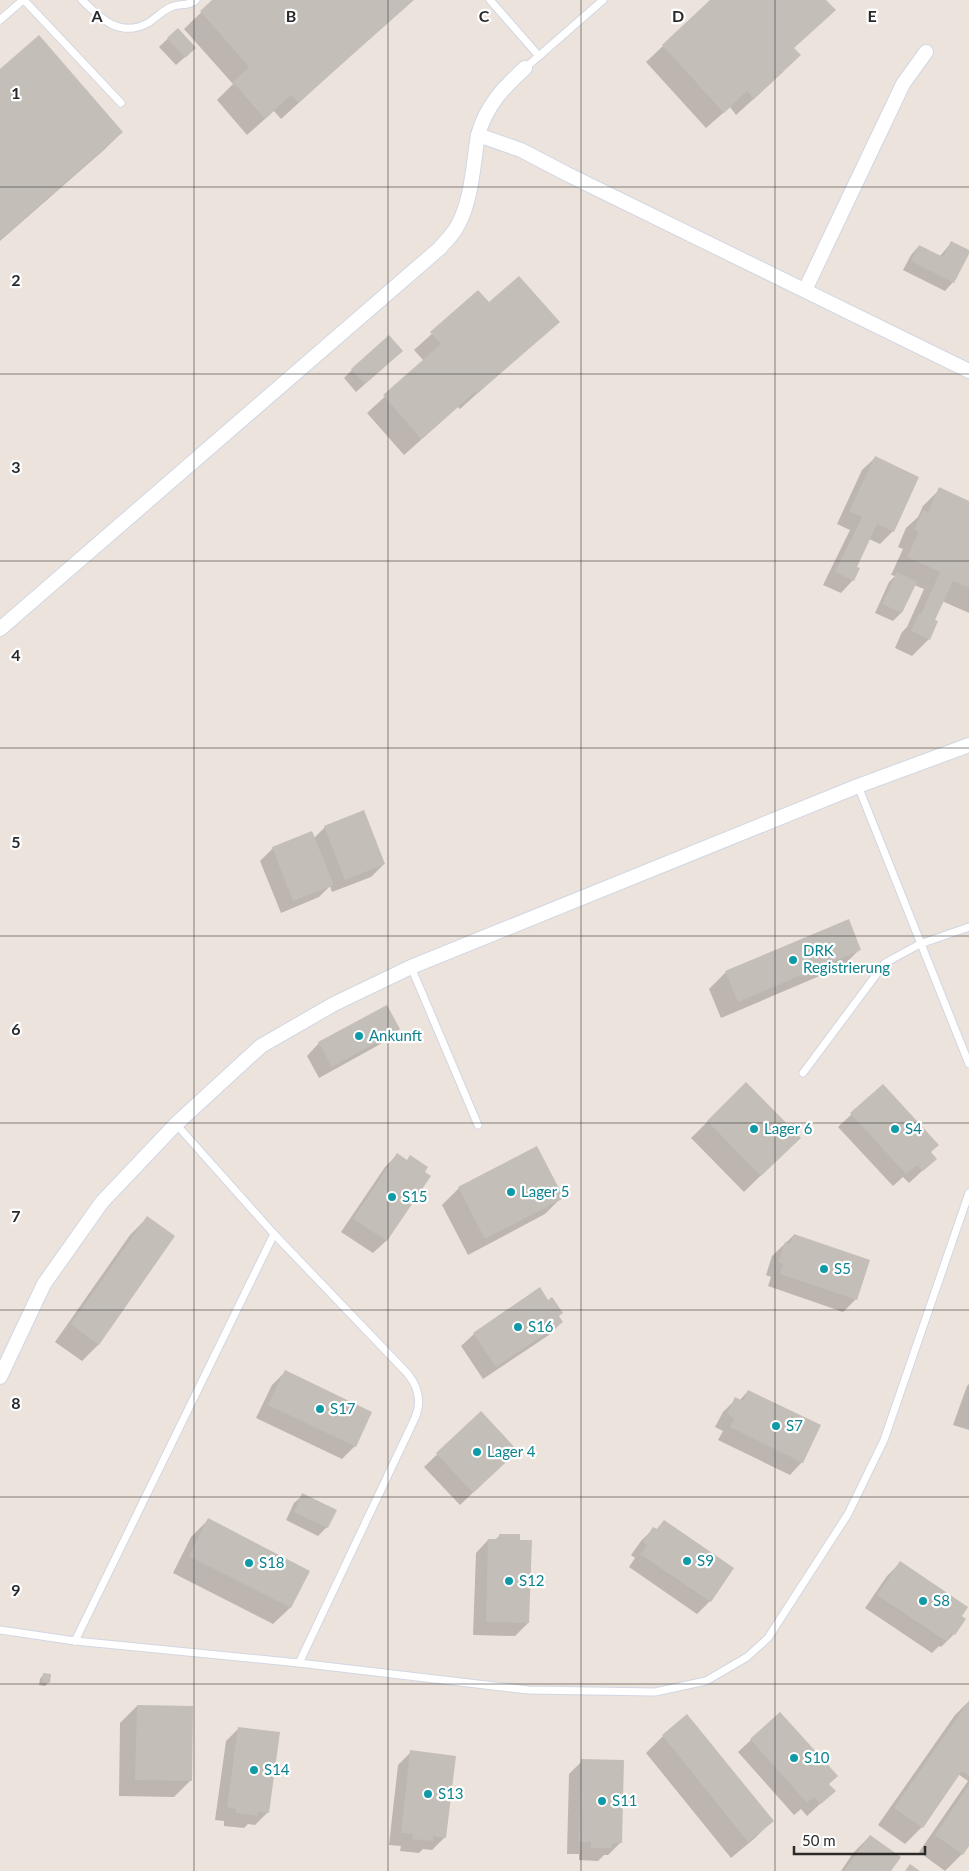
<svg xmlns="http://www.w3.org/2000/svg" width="969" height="1871" font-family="Lato,sans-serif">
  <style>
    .shadow { fill: #0003 }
    .building { fill: #c4beb8 }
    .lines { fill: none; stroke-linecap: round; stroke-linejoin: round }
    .service-casing { stroke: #d1d7e3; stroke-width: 9 }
    .minor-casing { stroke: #d1d7e3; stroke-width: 16 }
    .service { stroke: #fff; stroke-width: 7 }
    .minor { stroke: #fff; stroke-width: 14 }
    .grid { fill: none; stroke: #2a2a2a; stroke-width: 1; stroke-opacity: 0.55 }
    .culture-dot { fill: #0f9aa8; stroke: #fff; stroke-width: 2 }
    .labels { text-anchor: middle; stroke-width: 4.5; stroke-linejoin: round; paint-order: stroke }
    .culture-label { font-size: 15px; fill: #0d838f; stroke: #fff; text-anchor: start }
    .grid-label { font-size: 16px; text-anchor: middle; font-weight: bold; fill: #2a2a2a; stroke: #fff; stroke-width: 4.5; stroke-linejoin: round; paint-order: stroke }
  </style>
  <rect width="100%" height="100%" fill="#ece3dc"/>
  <g class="shadow">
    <path d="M214,0H412L281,119L274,111L247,135L217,100L233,84L184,29Z"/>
    <path d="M712,0H825L793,48L783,72L736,115L730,107L706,128L646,62Z"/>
    <path d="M178,29L195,48L176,65L159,47Z"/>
    <path d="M0,71L122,132L105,149L0,241Z"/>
    <path d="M951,243L953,282L945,291L903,270L911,255L919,246L940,256Z"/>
    <path d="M478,292L489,304L558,321L460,409L458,407L404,455L367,413L424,361L414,350Z"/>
    <path d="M393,359L356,392L344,378L352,370Z"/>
    <path d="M875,458L893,531L880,544L869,539L856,568L853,580L841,593L823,585L850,530L837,524L862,470Z"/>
    <path d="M940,489L969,502V613L942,601L933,620L929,639L912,656L895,648L902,632L907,627L924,589L914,585L901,613L893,621L875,613L889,582L895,576L891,575L903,549L898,547L906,528L918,517L923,506Z"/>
    <path d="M325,827L384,864L371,877L332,892L330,886L319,897L281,913L260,861L273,848L314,838Z"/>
    <path d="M860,949L843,966L721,1018L709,989L726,972Z"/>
    <path d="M399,1029L386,1041L319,1078L307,1056L319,1043Z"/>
    <path d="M746,1084L799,1138L744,1192L691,1138Z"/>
    <path d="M883,1085L935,1159L909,1183L903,1177L893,1186L838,1127Z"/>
    <path d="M397,1155L430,1176L386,1241L373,1253L341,1232L385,1167Z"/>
    <path d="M459,1188L562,1197L545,1214L468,1255L442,1205Z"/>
    <path d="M147,1218L99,1344L82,1361L55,1342L130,1235Z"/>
    <path d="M794,1235L856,1299L843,1312L768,1286L771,1277L766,1275L772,1256Z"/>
    <path d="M558,1317L562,1322L549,1335L483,1379L461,1346L474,1334Z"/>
    <path d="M285,1372L355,1446L342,1459L256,1418L272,1385Z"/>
    <path d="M969,1384V1430L953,1425L967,1386Z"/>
    <path d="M748,1391L802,1462L790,1475L718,1440L723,1431L715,1427L723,1412L736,1399L739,1401Z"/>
    <path d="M480,1413L504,1463L460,1505L424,1467Z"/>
    <path d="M303,1495L327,1527L318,1536L286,1520L294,1503Z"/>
    <path d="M208,1520L308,1571L290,1608L273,1624L173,1573L191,1537Z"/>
    <path d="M664,1522L732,1568L710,1601L697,1614L629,1567L635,1558L631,1555L641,1541L654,1528L656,1530Z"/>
    <path d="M500,1535L528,1623L515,1636L473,1635L476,1553L488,1540H495Z"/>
    <path d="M900,1563L961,1617L954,1634L941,1647L939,1646L932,1653L865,1608L887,1576Z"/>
    <path d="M43,1675L49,1682L45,1686L39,1685L40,1679Z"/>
    <path d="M969,1701V1843L962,1854L945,1871L919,1852L968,1781L958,1774L922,1827L905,1844L878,1825L955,1715Z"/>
    <path d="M137,1706L191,1780L174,1797L119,1796L120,1723Z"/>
    <path d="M780,1713L828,1784L821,1803L807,1816L801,1809L794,1815L738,1752Z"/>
    <path d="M239,1728L268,1812L255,1825L248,1824L244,1828L224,1826V1821L215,1820L226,1741Z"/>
    <path d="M663,1736L772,1821L755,1838L731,1858L646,1753Z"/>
    <path d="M411,1752L445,1837L432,1850L423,1849L419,1853L400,1851L401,1846L389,1845L398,1765Z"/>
    <path d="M582,1761L621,1842L608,1855H604L598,1861L579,1860V1854H567L569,1774Z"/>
    <path d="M870,1836L890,1871H841L853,1853Z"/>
  </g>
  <g class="building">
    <path d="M212,0H414L298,103L291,95L265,119L233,82L249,67L200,11Z"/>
    <path d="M710,0H826L836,10L794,48L801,55L754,99L747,91L724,113L662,45Z"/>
    <path d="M178,28L196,48L185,58L167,38Z"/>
    <path d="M39,35L123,132L0,240V69Z"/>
    <path d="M951,241L969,250V254L954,283L911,261L919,245L943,257Z"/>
    <path d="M519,276L560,322L478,393L476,391L421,439L383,395L441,344L430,332L478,290L489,302Z"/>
    <path d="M389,335L403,351L365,384L351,369Z"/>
    <path d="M875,456L919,477L894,532L877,524L857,567L860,568L854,581L835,572L862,517L849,511Z"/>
    <path d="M939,487L969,501V588L953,581L935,620L938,621L930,640L911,631L919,613L921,614L940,572L907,557L919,532L914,530L923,510L928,512Z"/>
    <path d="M897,572L917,582L902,613L882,604Z"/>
    <path d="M364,810L385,864L345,880L324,826Z"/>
    <path d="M312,831L334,885L293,901L272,847Z"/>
    <path d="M849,919L861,950L738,1002L725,971Z"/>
    <path d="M387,1005L400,1029L332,1067L318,1042Z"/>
    <path d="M746,1082L801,1138L761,1176L707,1121Z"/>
    <path d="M883,1084L939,1145L931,1152L937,1159L923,1171L917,1165L906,1174L850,1113Z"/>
    <path d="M537,1146L564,1198L485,1239L458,1187Z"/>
    <path d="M397,1153L407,1160L410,1155L428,1167L425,1172L431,1176L387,1241L353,1219Z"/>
    <path d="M147,1216L175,1236L99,1345L71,1324Z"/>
    <path d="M794,1234L870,1260L857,1300L780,1274L783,1264L778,1262L785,1242L790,1244Z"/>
    <path d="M540,1287L548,1300L552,1297L563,1313L559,1316L563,1322L496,1367L473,1333Z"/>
    <path d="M285,1370L372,1412L356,1447L268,1405Z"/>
    <path d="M748,1390L821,1425L803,1463L730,1427L734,1418L727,1414L735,1397L743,1401Z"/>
    <path d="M481,1411L518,1451L473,1493L436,1453Z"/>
    <path d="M302,1493L337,1510L328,1528L294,1512Z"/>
    <path d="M208,1518L310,1571L291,1608L189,1556Z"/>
    <path d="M664,1520L734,1568L711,1602L640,1554L647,1545L643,1542L653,1527L657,1529Z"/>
    <path d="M499,1534H520V1540H532L529,1623L486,1622L488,1539H499Z"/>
    <path d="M900,1561L968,1607L962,1616L966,1619L955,1635L951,1633L946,1641L877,1595Z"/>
    <path d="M43,1673L51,1674L50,1683L42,1682Z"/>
    <path d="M969,1701V1776L962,1771L923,1828L894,1808Z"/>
    <path d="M137,1705L193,1706L192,1781L135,1780Z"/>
    <path d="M780,1712L838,1776L829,1784L836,1791L821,1804L814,1797L807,1803L750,1739Z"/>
    <path d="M687,1714L774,1821L748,1842L662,1735Z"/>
    <path d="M238,1727L280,1732L269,1813L258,1812V1816L236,1813V1809L227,1807Z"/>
    <path d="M410,1750L456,1756L446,1838L433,1836V1841L412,1839L413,1834L401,1833Z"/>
    <path d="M581,1759L624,1760L622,1843H612V1848H591V1842H579Z"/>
    <path d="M969,1785V1846L963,1855L935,1835Z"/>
    <path d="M870,1835L901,1857L891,1871H844Z"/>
    <path d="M910,1864L920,1871H905Z"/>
  </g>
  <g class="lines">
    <defs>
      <g id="service">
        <path d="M24,0L121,103"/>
        <path d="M82,0C101,19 120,38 148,23C156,18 162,11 171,7C179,3 188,7 196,0"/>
        <path d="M490,0L539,56L603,0"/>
        <path d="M0,20L23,0"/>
        <path d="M525,68L539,56"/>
        <path d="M858,786L969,1064"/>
        <path d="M411,967L478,1125"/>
        <path d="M803,1073L885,963L920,944L969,927"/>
        <path d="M176,1124L274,1234L408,1374C419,1388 422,1402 415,1418L299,1663"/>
        <path d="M0,1630L75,1641L299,1663L528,1690L655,1692L706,1681L747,1657L768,1638L848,1514L884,1440L969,1193"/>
        <path d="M75,1641L274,1234"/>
      </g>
      <g id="minor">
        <path d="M478,135C486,106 503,88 525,68"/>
        <path d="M805,290L903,84L926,52"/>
        <path d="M0,629L440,248C445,242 451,236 455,230C472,204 473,164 478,135L521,150L567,174L969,371"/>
        <path d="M0,1377L44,1284L102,1202L176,1124L261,1046L334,1004L411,967L858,786L969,745"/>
      </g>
    </defs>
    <use href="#service" class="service-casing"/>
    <use href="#minor" class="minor-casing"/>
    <use href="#service" class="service"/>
    <use href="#minor" class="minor"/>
  </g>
  <path class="grid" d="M194,0V1871M388,0V1871M581,0V1871M775,0V1871M0,187H969M0,374H969M0,561H969M0,748H969M0,936H969M0,1123H969M0,1310H969M0,1497H969M0,1684H969"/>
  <g class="culture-dot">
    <circle cx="793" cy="960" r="5"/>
    <circle cx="359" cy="1036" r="5"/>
    <circle cx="754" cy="1129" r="5"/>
    <circle cx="895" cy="1129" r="5"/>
    <circle cx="511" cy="1192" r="5"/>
    <circle cx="392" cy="1197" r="5"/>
    <circle cx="824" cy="1269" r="5"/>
    <circle cx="518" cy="1327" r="5"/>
    <circle cx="320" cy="1409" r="5"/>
    <circle cx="776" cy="1426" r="5"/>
    <circle cx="477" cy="1452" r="5"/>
    <circle cx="687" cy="1561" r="5"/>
    <circle cx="249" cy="1563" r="5"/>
    <circle cx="509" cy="1581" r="5"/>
    <circle cx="923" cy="1601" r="5"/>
    <circle cx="794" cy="1758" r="5"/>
    <circle cx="254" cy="1770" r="5"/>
    <circle cx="428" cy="1794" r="5"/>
    <circle cx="602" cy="1801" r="5"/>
  </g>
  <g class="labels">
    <g class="culture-label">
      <text x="803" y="956">DRK<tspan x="803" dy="17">Registrierung</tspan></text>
      <text x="369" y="1041">Ankunft</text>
      <text x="764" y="1134">Lager 6</text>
      <text x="905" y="1134">S4</text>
      <text x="521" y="1197">Lager 5</text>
      <text x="402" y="1202">S15</text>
      <text x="834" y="1274">S5</text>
      <text x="528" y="1332">S16</text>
      <text x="330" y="1414">S17</text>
      <text x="786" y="1431">S7</text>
      <text x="487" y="1457">Lager 4</text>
      <text x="697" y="1566">S9</text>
      <text x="259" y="1568">S18</text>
      <text x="519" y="1586">S12</text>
      <text x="933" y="1606">S8</text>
      <text x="804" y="1763">S10</text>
      <text x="264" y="1775">S14</text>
      <text x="438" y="1799">S13</text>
      <text x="612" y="1806">S11</text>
    </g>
  </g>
  <g class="grid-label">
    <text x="97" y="22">A</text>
    <text x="291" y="22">B</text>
    <text x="484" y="22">C</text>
    <text x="678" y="22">D</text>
    <text x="872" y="22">E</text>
    <text x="16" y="99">1</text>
    <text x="16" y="286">2</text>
    <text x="16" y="473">3</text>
    <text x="16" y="661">4</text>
    <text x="16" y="848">5</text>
    <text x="16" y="1035">6</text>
    <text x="16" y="1222">7</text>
    <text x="16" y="1409">8</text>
    <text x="16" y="1596">9</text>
  </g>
  <path d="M794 1846v8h131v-8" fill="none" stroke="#2a2a2a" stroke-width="2.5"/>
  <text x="802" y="1846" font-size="15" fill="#2a2a2a" stroke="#ffffff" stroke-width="4" paint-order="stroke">50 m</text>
</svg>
